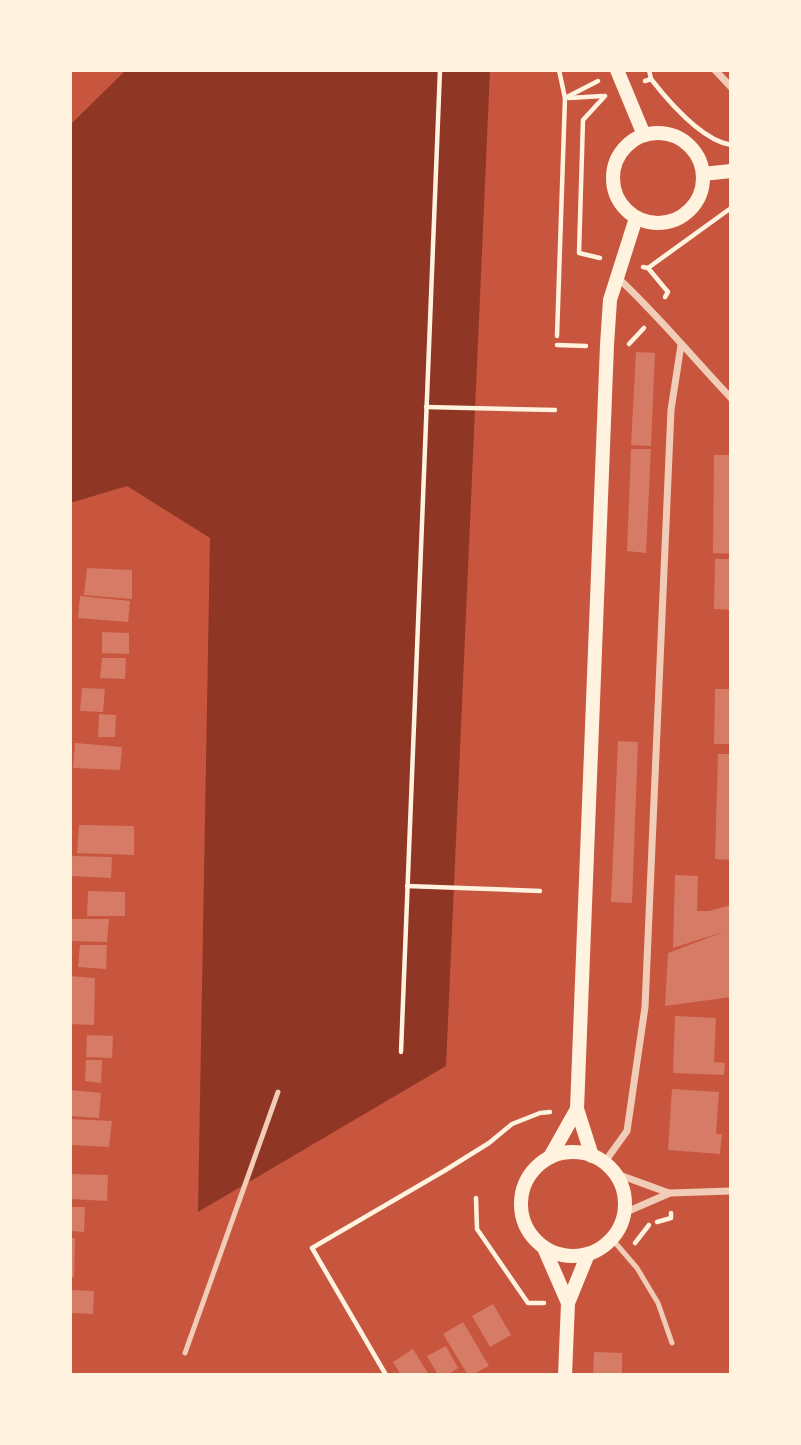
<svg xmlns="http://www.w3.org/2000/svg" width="801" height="1445" font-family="'Alegreya Sans',sans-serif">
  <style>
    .water { fill: #8f3625 }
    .building { fill: #d67c66 }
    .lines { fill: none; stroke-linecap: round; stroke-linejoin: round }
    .path { stroke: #fff3e0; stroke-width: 4.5 }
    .service { stroke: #f1ccb7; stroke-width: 5 }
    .minor { stroke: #f1ccb7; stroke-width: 7 }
    .secondary { stroke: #fff3e0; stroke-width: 14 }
  </style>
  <rect width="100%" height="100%" fill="#c8553d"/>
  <path class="water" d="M126,70H490L446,1066L198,1212L210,538L127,486L70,503V125Z"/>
  <g class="building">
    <path d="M636,352L655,353L651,446L631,445Z"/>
    <path d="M631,449H651L646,553L627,551Z"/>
    <path d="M714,455H731V554L713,553Z"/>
    <path d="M715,559H731V610L714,609Z"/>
    <path d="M87,568L132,570V599L84,595Z"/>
    <path d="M80,596L130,601L128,622L78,618Z"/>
    <path d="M102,632L129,633V654L102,653Z"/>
    <path d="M102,658H126L125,679L100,678Z"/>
    <path d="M82,688L105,689L103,712L80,711Z"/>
    <path d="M715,689H731V744H714Z"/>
    <path d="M99,714L116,715L115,737H98Z"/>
    <path d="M618,741L638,742L632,903L611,902Z"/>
    <path d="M75,743L122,747L120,770L73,768Z"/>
    <path d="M718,754H731V860L715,859Z"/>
    <path d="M79,825L134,826V855L77,853Z"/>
    <path d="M71,856L112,857L111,878L70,876Z"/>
    <path d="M675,875L698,876L697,911H709L731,905V997L665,1006L668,953L726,931L673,948Z"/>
    <path d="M88,891L125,892V916H87Z"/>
    <path d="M72,919H109L107,942L71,941Z"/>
    <path d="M80,945H107L106,969L78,967Z"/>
    <path d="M70,976L95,978L94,1025L70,1024Z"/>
    <path d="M675,1016L716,1018L714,1062L725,1063L724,1075L673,1073Z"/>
    <path d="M87,1035L113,1036L112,1058L86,1057Z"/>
    <path d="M86,1060H102L101,1083L85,1081Z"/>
    <path d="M672,1089L719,1092L716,1134H722L720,1154L668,1150Z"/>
    <path d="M70,1090L101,1093L99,1118L70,1116Z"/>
    <path d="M70,1119L112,1121L109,1147L70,1145Z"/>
    <path d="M70,1174L108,1175L107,1201L70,1199Z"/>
    <path d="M70,1207H85L84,1232L70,1231Z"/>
    <path d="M70,1238H75L74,1277H70Z"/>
    <path d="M70,1290L94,1291L93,1314L70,1313Z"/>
    <path d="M493,1304L511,1335L490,1347L472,1316Z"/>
    <path d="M463,1322L489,1366L472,1375H468L443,1334Z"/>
    <path d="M446,1346L458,1368L447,1375H438L427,1356Z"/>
    <path d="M413,1349L429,1375H401L393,1362Z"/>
    <path d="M594,1352L622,1353V1375H593Z"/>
  </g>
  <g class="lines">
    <g class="path">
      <path d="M649,70L651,79"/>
      <path d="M645,81L651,79C669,102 701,140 731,145"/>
      <path d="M565,98L598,81"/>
      <path d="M569,98L602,96"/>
      <path d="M600,258L579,253L583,120L605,96"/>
      <path d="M643,267L648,268L731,208"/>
      <path d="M648,268L668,292L665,297"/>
      <path d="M557,336L565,98L559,70"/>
      <path d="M629,344L644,328"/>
      <path d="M557,345L586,346"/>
      <path d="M426,407L555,410"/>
      <path d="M407,886L540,891"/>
      <path d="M401,1052L440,70"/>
      <path d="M476,1198L477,1229L528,1303H544"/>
      <path d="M657,1222L671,1218V1213"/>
      <path d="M635,1243L649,1225"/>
      <path d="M386,1375L312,1248L444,1171L489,1143L512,1124L540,1113L550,1112"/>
    </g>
    <g class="service">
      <path d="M612,1239L637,1268L658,1303L672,1343"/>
      <path d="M185,1353L278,1092"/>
    </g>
    <g class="minor">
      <path d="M715,70L731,87"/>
      <path d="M617,277C658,315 693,358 731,398"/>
      <path d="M604,1163L627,1131L645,1007L671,410L681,345"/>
      <path d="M614,1173L669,1193"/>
      <path d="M624,1213L670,1193L731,1191"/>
    </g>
    <g class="secondary">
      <path d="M617,70L644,135"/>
      <circle cx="658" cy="178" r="45"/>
      <path d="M703,174L731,171"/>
      <circle cx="573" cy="1204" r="52"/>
      <path d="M592,1156L577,1109L607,345L610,300L636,218"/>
      <path d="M550,1157L577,1109"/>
      <path d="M544,1248L568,1303"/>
      <path d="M565,1375L568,1303L588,1254"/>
    </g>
  </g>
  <rect width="801" height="1445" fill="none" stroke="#fff3e0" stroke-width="144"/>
</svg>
